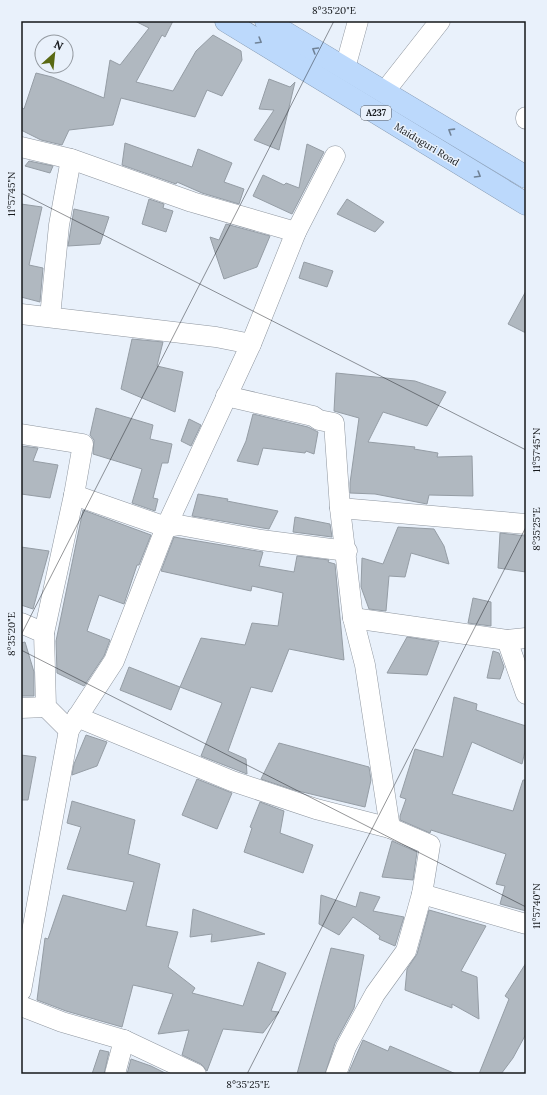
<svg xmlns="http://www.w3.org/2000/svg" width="547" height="1095" font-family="Lora,serif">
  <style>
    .building { fill: #b0b8c0; stroke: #959da5 }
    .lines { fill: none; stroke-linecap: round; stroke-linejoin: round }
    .minor-casing { stroke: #8f969f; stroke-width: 21 }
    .highway-casing { stroke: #8195ad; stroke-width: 23 }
    .minor { stroke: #fff; stroke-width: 20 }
    .highway { stroke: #bcd9fc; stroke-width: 22 }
    .oneway { stroke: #708296 }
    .ticks { fill: none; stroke: #14171a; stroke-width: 1; stroke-opacity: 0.45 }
    .labels { text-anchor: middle; stroke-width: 3; stroke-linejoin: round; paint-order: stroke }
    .shield { fill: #e9f1fb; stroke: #54585e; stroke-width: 1 }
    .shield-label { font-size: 9px; font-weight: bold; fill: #14171a }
    .street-label { font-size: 10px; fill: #14171a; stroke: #e9f1fb }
    .neatline { fill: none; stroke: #14171a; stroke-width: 1.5 }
    .ticks-label { font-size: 10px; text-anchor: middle; fill: #14171a }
  </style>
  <rect width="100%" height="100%" fill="#e9f1fb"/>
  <g class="building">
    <path d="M135,21H173L165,37L162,35L136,82L173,91L196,51L213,35L241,51L242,60L222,96L207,90L195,117L121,98L113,125L69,130L62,145L41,140L21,130V107L24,109L36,73L52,77L104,98L110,60L120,65L149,28Z"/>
    <path d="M269,79L290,87L295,82L279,150L254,140L274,110L259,109Z"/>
    <path d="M125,143L192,167L198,149L232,163L224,182L244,189L239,204L202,193L177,182L176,184L122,165Z"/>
    <path d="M307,144L324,152L292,214L253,196L263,175L284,185L286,183L299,188Z"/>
    <path d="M29,161L53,166L50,173L25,166Z"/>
    <path d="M149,199L164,204L163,208L173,211L166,232L142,224Z"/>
    <path d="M347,199L384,222L375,232L337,214Z"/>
    <path d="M21,204L42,207L29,265L43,268L40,302L21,297Z"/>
    <path d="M74,209L109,217L100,244L68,246Z"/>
    <path d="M226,224L270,236L257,267L224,279L210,237L219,240Z"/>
    <path d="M304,262L333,271L327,287L299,278Z"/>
    <path d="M526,291V333L508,324Z"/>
    <path d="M132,339L163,342L157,366L183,372L175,412L121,389Z"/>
    <path d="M336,373L415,381L446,392L427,426L383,412L368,442L415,447L414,449L438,453L437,457L472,456L473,496L429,495L427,504L375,494L350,493V483L359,418L334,411Z"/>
    <path d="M96,408L153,425L150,439L172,444L168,463H162L153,498L158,499L155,511L132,503L142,469L93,454L94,440L90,435Z"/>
    <path d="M253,414L308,427L318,432L314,454L306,451L305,453L263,448L258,465L237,461L246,441Z"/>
    <path d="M189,419L201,425L191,446L181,441Z"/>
    <path d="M21,446L38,448L33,461L58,465L50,498L21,494Z"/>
    <path d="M198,494L228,499L227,501L278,511L269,529L192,516Z"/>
    <path d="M83,510L151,535L139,565H137L124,604L99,595L87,631L110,640L104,656L84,686L57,673L56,641Z"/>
    <path d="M295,517L330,524L332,537L293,532Z"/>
    <path d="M398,527L434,529L444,546L449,564L411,553L405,577L389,576L386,611L369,609L361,587L362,558L383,564Z"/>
    <path d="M500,533L526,536V572L498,568Z"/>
    <path d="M174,537L263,552L259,566L294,572L297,556L329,560L328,562L335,564L344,660L289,649L272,692L251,687L228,751L246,759L247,774L201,756L222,703L180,687L201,638L245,645L252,623L278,626L283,593L252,586L251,591L161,571Z"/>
    <path d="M21,547L49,551L33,609L21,605Z"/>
    <path d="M473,598L491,602V626L468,623Z"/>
    <path d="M407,637L439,642L427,675L387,673Z"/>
    <path d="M25,642L34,672V696H21V643Z"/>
    <path d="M493,651L499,653L504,667L500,679L487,678Z"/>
    <path d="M129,667L180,687L171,710L120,690Z"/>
    <path d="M454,697L477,704L476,710L526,726V747L522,764L472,742L452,794L513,811L523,780H526V911L500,904L505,886L496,884L506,854L431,830L430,833L400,820V816L406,799L400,797L415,749L443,757Z"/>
    <path d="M86,735L107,742L97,766L72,775L74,764Z"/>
    <path d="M279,743L369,767L371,780L365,807L294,790L261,779Z"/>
    <path d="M21,755L36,757L28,800H21Z"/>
    <path d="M197,779L232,793L217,829L182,815Z"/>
    <path d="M72,801L135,820L128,854L160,864L146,926L178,932L168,967L195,988L192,993L243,1006L258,962L286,973L271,1011L279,1012L263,1033L223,1029L207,1071L201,1064L182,1055L189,1030L158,1034L173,994L133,985L122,1027L66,1011L37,1000L45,938L48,939L63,895L126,911L134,882L67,869L81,827L67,823Z"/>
    <path d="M260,802L284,811L280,833L313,845L303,873L244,852L252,828L250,827Z"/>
    <path d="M392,841L417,852L413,880L382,877Z"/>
    <path d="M360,892L380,897L373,911L404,917L395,946L379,939L380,936L353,917L339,935L319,924L321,895L356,907Z"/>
    <path d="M193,909L265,934L211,942L212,934L190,937Z"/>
    <path d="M429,910L486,926L461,971L477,977L479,1019L452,1004V1008L405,990L407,969L417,954Z"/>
    <path d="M331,948L364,955L354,1008L335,1043L325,1074H297Z"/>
    <path d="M526,963V1034L513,1058L501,1074H479L509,999L505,996Z"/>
    <path d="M363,1040L388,1051L390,1046L456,1074H348Z"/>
    <path d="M100,1050L109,1052L104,1074H92Z"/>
    <path d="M131,1059L151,1066L167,1074H127Z"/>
  </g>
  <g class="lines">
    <defs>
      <g id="minor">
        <path d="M345,68L358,21"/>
        <path d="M385,91L440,21"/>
        <path d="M526,119V117"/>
        <path d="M21,147L71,159L192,202L296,232"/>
        <path d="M21,314L216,337L251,344"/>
        <path d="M50,317L59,225L71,159"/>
        <path d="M226,396L313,416L319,420L334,423L340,508L353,618L365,665L390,828L430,845L422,894L406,951L375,994L346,1047L336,1074"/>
        <path d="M21,434L83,444L74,495L44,633"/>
        <path d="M74,495L166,527L179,525L261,540L347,551"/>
        <path d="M340,508L526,524"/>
        <path d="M353,618L507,640L526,638"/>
        <path d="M21,623L44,633L46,707L69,730"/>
        <path d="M507,640L526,694"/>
        <path d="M21,708L46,707"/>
        <path d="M77,717L232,781L316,809L390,828"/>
        <path d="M422,894L526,924"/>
        <path d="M21,991L69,730L114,661L166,527L251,344L296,232L335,156"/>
        <path d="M21,1006L62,1022L124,1040L196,1074"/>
        <path d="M115,1074L124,1040"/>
      </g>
      <g id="highway">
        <path d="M226,21L526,204"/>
        <path d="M266,21L526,177"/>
      </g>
    </defs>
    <use href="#minor" class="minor-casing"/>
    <use href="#highway" class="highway-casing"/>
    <use href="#minor" class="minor"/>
    <use href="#highway" class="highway"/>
  </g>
  <defs><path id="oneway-chevron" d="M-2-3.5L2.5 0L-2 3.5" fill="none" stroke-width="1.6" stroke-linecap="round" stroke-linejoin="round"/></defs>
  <g class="oneway">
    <use href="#oneway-chevron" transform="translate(259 41) rotate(31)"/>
    <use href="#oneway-chevron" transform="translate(315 50) rotate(-149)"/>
    <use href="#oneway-chevron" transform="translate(451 131) rotate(-148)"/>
    <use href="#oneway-chevron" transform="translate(478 175) rotate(31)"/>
  </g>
  <path class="ticks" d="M21,193L526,450M21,635L334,21M21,650L526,907M247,1074L526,527"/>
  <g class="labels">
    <rect class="shield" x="361" y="106" width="30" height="14" rx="3"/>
    <g class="shield-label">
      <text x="376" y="116">A237</text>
    </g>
    <g class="street-label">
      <text transform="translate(427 144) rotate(31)" y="4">Maiduguri Road</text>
    </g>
  </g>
  <rect width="547" height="1095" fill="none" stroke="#e9f1fb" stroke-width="44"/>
  <g transform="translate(54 54) rotate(27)"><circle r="19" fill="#e9f1fb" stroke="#949aa1"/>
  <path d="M0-3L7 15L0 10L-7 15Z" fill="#596913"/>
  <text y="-6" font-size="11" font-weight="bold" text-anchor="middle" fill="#14171a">N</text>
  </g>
  <rect x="22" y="22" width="503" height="1051" class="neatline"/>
  <g class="ticks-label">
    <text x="334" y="14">8°35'20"E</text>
    <text transform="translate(11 194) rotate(-90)" y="4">11°57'45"N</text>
    <text transform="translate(536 450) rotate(-90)" y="4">11°57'45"N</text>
    <text transform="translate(536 529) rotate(-90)" y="4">8°35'25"E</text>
    <text transform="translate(11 634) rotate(-90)" y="4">8°35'20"E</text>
    <text transform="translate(536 906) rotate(-90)" y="4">11°57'40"N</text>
    <text x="248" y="1088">8°35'25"E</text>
  </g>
</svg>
